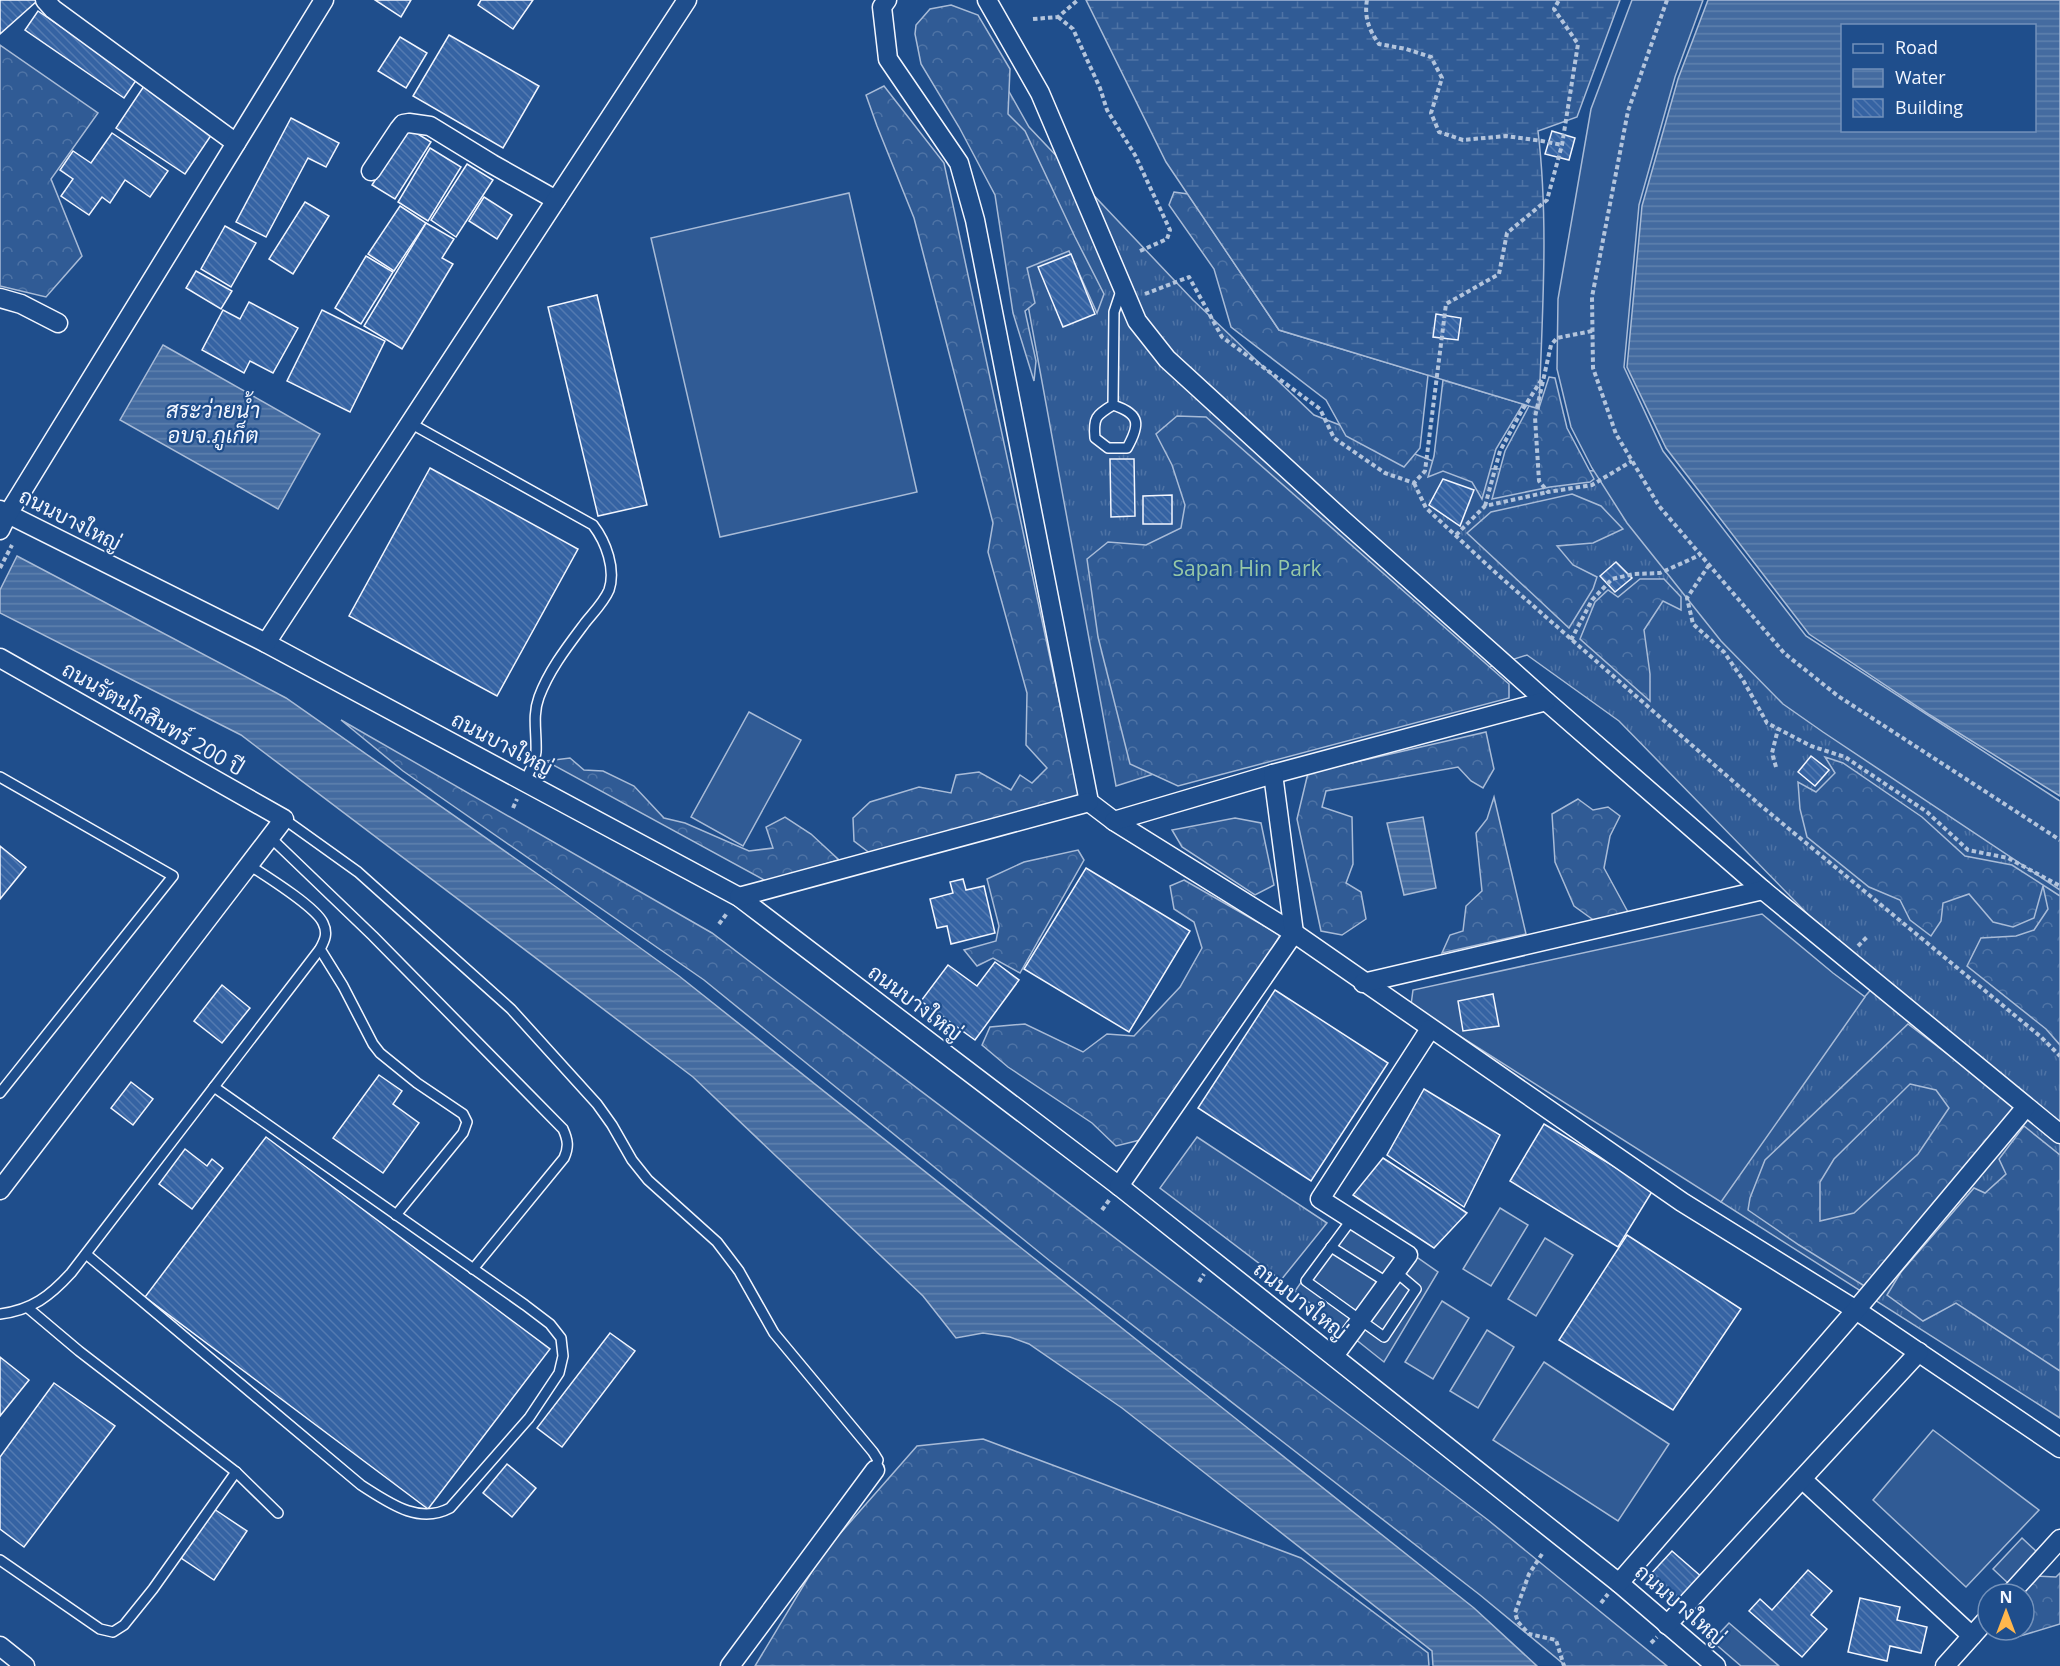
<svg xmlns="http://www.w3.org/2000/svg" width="2060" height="1666" font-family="'Open Sans',Sarabun,sans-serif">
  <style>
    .grass { fill: url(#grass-tufts); stroke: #a8bbd7; stroke-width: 1.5 }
    .forest { fill: url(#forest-crowns); stroke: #a8bbd7; stroke-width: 1.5; fill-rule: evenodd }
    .wetland { fill: url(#wetland-marsh); stroke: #a8bbd7; stroke-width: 1.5 }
    .built { fill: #305b95; stroke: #a8bbd7; stroke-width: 1.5 }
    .water { fill: url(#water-rules); stroke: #a8bbd7; stroke-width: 1.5; fill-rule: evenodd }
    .building { fill: url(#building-back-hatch); stroke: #f2f6ff; stroke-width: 1.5 }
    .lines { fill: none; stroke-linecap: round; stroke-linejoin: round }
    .service-casing { stroke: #f2f6ff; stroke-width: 12 }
    .minor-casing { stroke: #f2f6ff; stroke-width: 21 }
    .path { stroke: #b3c4dc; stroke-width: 4; stroke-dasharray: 4.5 3; stroke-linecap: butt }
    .service { stroke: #1f4e8c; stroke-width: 9 }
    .minor { stroke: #1f4e8c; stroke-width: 18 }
    .labels { text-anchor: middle; stroke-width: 4.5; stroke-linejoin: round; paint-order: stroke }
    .street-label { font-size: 21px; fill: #f2f6ff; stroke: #1f4e8c }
    .park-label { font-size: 21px; fill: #97c8a6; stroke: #1f4e8c }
    .water-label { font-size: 22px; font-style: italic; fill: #f2f6ff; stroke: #1f4e8c }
  </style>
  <defs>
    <pattern id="grass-tufts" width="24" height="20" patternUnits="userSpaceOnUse" patternTransform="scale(1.5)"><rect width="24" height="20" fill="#305b95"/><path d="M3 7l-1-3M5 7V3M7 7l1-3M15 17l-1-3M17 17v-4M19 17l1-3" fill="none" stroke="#4e73a5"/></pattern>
    <pattern id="forest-crowns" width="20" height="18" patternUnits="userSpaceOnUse" patternTransform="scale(1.5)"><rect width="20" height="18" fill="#305b95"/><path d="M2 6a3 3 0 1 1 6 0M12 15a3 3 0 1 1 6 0" fill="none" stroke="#4e73a5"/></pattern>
    <pattern id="wetland-marsh" width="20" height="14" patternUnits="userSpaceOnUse" patternTransform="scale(1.5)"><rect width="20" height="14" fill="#305b95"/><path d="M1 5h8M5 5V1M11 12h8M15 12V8" fill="none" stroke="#4e73a5"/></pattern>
    <pattern id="water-rules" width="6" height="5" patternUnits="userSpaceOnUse" patternTransform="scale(1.5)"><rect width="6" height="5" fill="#446ba0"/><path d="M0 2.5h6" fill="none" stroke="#5f81ae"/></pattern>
    <pattern id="building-back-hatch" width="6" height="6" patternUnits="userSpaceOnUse" patternTransform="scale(1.5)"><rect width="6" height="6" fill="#3563a3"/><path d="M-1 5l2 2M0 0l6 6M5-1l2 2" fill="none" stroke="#537ab1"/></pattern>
  </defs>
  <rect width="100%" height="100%" fill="#1f4e8c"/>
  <g class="grass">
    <path d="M969,21L1029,127L1193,300L1314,415L1451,468L1601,471L2060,881V1418L1721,1202L1776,1096L1876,984L1619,721L1527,655L1116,786L1006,185Z"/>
    <path d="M1197,1137L1327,1223L1281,1280L1160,1188Z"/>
  </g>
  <g class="forest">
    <path d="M951,5L978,15L1010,69L1008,114L1025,131L1075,237L1104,294L1097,313L1069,251L1027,268L1035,303L1025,311L1036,361L1034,381L1013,313L995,195L959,127L921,64L915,34L916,25L930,9Z"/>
    <path d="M0,45L98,113L51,179L82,256L46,297L0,286Z"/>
    <path d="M884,86L944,163L1080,798L871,854L854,841L853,818L870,802L919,787L951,793L956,775L979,772L1011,790L1020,775L1032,783L1047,768L1026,745L1027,693L988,552L993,523L914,218L877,126L866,95Z"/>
    <path d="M1174,192L1188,194L1279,330L1428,375L1420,448L1404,467L1346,436L1326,400L1231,327L1214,269L1169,205Z"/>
    <path d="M1549,377L1555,378L1567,428L1594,479L1590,482L1550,487L1492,499L1505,451L1529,406L1539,408Z"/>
    <path d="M1443,380L1523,404L1496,449L1482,499L1472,482L1443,471L1428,477L1434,456Z"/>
    <path d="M1177,416L1206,417L1509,684V698L1178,786L1130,764L1098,637L1087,559L1108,542L1146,545L1181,528L1185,505L1172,465L1156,434Z"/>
    <path d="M1572,494L1601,506L1623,529L1593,543L1557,546L1573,565L1597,577L1593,589L1569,628L1467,533L1491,512Z"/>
    <path d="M1640,579H1664L1681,597V610L1663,601L1644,630L1650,674V701L1580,639L1595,602L1608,590L1618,597Z"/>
    <path d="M341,720L712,933L1488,1520L1667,1666H1566L1480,1595L1050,1261L704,980L403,771Z"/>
    <path d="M1486,732L1494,769L1483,788L1471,781L1458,767L1326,791L1322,807L1352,817L1353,864L1346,883L1361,892L1366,919L1342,935L1321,931L1297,819L1308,773Z"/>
    <path d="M1825,757L1843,763L1922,817L1965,856L2012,865L2060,896V1045L2046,1029L1967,966L1981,938L2016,936L2034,930L2048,909L2043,886L2034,918L2013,927L1993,922L1969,894L1943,903L1941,921L1931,936L1910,920L1900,900L1869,887L1807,837L1800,809L1798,782L1816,792L1835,773Z"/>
    <path d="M570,758L584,770L603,771L634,786L664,818L685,823L749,851L773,848L766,827L785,817L811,834L839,860L766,881L546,761Z"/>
    <path d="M1494,797L1526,934L1442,953L1450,935L1463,931L1466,906L1482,891L1476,833L1487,819Z"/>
    <path d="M1578,799L1593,810L1608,807L1620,816L1610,836L1604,868L1629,914L1599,924L1574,906L1555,862L1552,814Z"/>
    <path d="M1235,818L1261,823L1274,885L1255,895L1182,847L1172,830Z"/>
    <path d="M1078,850L1084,860L1020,973L993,958L977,966L964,950L996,941L999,926L987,879L1024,862Z"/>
    <path d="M1184,880L1280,935L1261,969L1140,1140L1116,1146L1092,1123L1008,1067L982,1045L990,1027L1025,1024L1083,1052L1107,1034L1134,1036L1180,987L1202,948L1194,922L1174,909L1170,886Z"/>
    <path d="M1908,1024L2017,1107L1866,1287L1799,1245L1748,1210L1750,1198L1765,1160ZM1910,1084L1936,1090L1949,1108L1918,1154L1854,1213L1820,1221V1182L1834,1159Z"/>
    <path d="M2024,1126L2060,1155V1371L1956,1303L1923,1321L1887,1295L1901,1272L1974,1188L1985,1193L2006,1174L1999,1159Z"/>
    <path d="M983,1439L1301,1558L1428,1653L1429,1666H755L823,1553L917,1446Z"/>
    <path d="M2060,1573V1624L2017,1637L2012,1630H2024V1594H2017L2035,1576L2056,1577Z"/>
  </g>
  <path class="wetland" d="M1086,0H1620L1577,117L1538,131C1549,223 1542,316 1539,409L1279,330L1166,162Z"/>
  <g class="built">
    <path d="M1632,0H1703L1675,77L1639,205L1624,367L1663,451L1806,636L2060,801V890L1823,732L1783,704L1721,641L1627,523L1592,468L1571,427L1557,369L1558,299L1591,109Z"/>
    <path d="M849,193L917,492L720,537L651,238Z"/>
    <path d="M749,712L801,740L743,846L691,817Z"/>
    <path d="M1762,914L1833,973L1865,997L1721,1202L1411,1005L1413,990Z"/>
    <path d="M1500,1208L1528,1225L1491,1286L1463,1269Z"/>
    <path d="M1351,1211L1438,1272L1384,1362L1295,1291Z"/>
    <path d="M1545,1238L1573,1255L1536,1316L1508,1299Z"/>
    <path d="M1442,1301L1469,1318L1433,1379L1405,1362Z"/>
    <path d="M1487,1330L1514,1347L1478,1408L1450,1391Z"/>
    <path d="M1544,1362L1669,1444L1618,1521L1493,1440Z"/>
    <path d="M1933,1430L2039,1510L1966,1587L1873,1500Z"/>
    <path d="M2022,1538L2037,1552L2009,1584L1993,1569Z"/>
    <path d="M1729,1623L1779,1666H1741L1712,1641Z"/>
  </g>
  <g class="water">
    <path d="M1708,0H2060V796L1930,715L1809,634L1666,448L1627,367L1642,206L1678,79ZM1842,26H2034V130H1842Z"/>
    <path d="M163,345L320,434L278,509L120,420Z"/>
    <path d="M17,556L286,698L559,889L679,976L1474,1608L1537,1666H1433L1432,1651L1122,1408L1029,1344L1010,1337L983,1333L956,1338L923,1296L693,1077L241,735L0,613V590Z"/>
    <path d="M1423,817L1436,888L1404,895L1387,823Z"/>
  </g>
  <g class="building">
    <path d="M0,0H36L37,1L0,34Z"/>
    <path d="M375,0H411L401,17Z"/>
    <path d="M481,0H533L513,29L478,5Z"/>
    <path d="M38,11L137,79L124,98L25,30Z"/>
    <path d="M449,35L539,86L503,148L413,96Z"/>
    <path d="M400,37L427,53L406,88L378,71Z"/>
    <path d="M144,86L214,131L185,174L116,128Z"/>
    <path d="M291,118L339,143L326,167L308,158L266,237L236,222Z"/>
    <path d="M408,128L431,142L395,199L372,185Z"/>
    <path d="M1552,131L1575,138L1569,160L1545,154Z"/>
    <path d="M112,133L168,171L150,197L125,180L110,203L102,197L89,215L61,196L73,179L60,170L73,151L91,163Z"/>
    <path d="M430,148L461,167L428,221L398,202Z"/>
    <path d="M467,164L493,180L456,237L431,220Z"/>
    <path d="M484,197L512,215L497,239L469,221Z"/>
    <path d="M305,202L329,216L293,274L269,259Z"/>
    <path d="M400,206L426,223L394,271L368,254Z"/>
    <path d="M426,223L454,239L442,258L453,264L402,349L364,326Z"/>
    <path d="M225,226L256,243L231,287L201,269Z"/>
    <path d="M1071,254L1095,314L1063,327L1038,267Z"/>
    <path d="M366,256L393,272L361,324L335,308Z"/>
    <path d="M196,271L232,291L221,309L186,288Z"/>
    <path d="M597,295L647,505L598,516L548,307Z"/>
    <path d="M249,302L298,328L273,373L250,361L244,373L202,350L223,310L240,319Z"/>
    <path d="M322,310L385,341L350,412L287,381Z"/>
    <path d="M1436,314L1461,318L1458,340L1433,337Z"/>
    <path d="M1110,459H1134L1135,516L1111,517Z"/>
    <path d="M430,468L578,549L497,696L349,616Z"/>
    <path d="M1443,479L1474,490L1460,526L1429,505Z"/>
    <path d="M1172,495V524H1143V496Z"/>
    <path d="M1616,562L1632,578L1615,592L1600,576Z"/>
    <path d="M1811,756L1829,770L1815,786L1798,772Z"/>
    <path d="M0,846L26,867L0,899Z"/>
    <path d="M1086,868L1190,931L1129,1032L1024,969Z"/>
    <path d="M963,879L966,890L984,886L995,933L951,944L947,926L937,928L930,899L953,893L950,882Z"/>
    <path d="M995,962L1019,980L975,1040L921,1001L948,965L977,986Z"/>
    <path d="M222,985L250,1008L222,1043L194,1021Z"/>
    <path d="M1275,990L1388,1063L1311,1181L1198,1108Z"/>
    <path d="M1493,994L1499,1026L1463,1031L1458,1001Z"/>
    <path d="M379,1075L402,1091L393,1104L419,1123L383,1173L333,1138Z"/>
    <path d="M131,1082L153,1099L133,1125L111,1108Z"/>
    <path d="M1424,1089L1500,1135L1464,1207L1387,1155Z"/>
    <path d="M1544,1124L1653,1190L1618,1247L1510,1181Z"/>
    <path d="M266,1137L550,1349L428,1509L145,1297Z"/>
    <path d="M185,1149L207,1166L212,1159L223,1168L192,1209L159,1184Z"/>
    <path d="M1383,1158L1467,1213L1434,1248L1353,1195Z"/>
    <path d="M1627,1235L1741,1309L1673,1410L1559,1340Z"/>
    <path d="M610,1333L635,1351L562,1447L537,1428Z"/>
    <path d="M0,1357L29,1380L0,1416Z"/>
    <path d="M54,1383L115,1426L24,1547L0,1529V1457Z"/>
    <path d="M507,1464L536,1488L512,1517L483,1493Z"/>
    <path d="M214,1509L247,1531L214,1580L181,1558Z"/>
    <path d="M1672,1551L1703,1578L1677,1605L1648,1577Z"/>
    <path d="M1808,1570L1832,1591L1811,1615L1827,1629L1802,1657L1749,1611L1760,1599L1772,1610Z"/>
    <path d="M1860,1598L1900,1607L1897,1620L1927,1627L1921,1653L1890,1646L1887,1661L1848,1652Z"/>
  </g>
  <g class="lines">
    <defs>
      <g id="service">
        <path d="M1113,405C1141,414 1140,425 1127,448H1108L1095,438C1093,418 1096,415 1113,405L1114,312L1122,288"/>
        <path d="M410,423L593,525C606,542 616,569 609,590C604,602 593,613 585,623C567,647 549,670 539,697C532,716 537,733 536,752C535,762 529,772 525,782"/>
        <path d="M0,777L173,876L0,1093"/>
        <path d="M284,819L358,872L511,1009L597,1104L612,1125L632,1160L648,1180L717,1242L739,1271L774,1333L873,1452L878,1460L875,1470"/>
        <path d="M271,838L373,936L563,1129C568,1140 569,1147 564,1158L473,1269"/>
        <path d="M320,949L343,986L373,1044L380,1053L417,1083L463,1114L467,1122L463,1133L396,1215"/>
        <path d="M1352,1219L1306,1281L1384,1337L1416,1289L1396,1272"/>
        <path d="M1331,1247L1388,1283"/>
        <path d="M86,1254L361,1485C388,1502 418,1525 450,1508L529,1418L559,1373L563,1356L561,1338L550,1324L525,1305L214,1087"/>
        <path d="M28,1308L79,1351L236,1472L278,1513"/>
        <path d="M0,1314C32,1310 50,1296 71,1273L320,949C325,940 328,933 323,923C316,907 266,876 249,865"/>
        <path d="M0,1560L100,1629L113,1632L124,1625L153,1589L236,1472"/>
      </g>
      <g id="minor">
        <path d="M45,0L53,9L236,143"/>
        <path d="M887,0L882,7L888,59L959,163L975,220L1089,802L1114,821L1294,933L1682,1202L1856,1310L2060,1448"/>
        <path d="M987,0L1040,93L1137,321L1167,359L1344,521L1546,701L1763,890L2060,1134"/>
        <path d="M371,171L399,129L403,124L409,123L430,126L492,164L556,200"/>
        <path d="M0,298L21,304L58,323"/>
        <path d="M0,510L266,643L739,897L1119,1186L1619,1583L1716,1666"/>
        <path d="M0,530L8,514L324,0"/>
        <path d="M266,643L687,0"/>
        <path d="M0,658L284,819L0,1190"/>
        <path d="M1114,821L1273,774L1546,701"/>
        <path d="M739,897L1089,802"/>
        <path d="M1363,983L1763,890"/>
        <path d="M1119,1186L1294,933L1273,774"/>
        <path d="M1334,1356L1408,1255L1320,1199L1430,1029"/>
        <path d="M1802,1479L1972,1636"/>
        <path d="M1619,1583L1856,1310L2026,1107"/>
        <path d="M2010,1594L2060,1539"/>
        <path d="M1667,1625L1919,1352"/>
        <path d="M0,1646L25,1666"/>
        <path d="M730,1666L875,1470"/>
        <path d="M1945,1666L1988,1618"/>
      </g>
    </defs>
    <use href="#service" class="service-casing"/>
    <use href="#minor" class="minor-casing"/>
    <g class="path">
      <path d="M1367,0C1364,17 1369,30 1379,44L1406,49L1431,57L1442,78L1431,113L1439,132L1463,140L1506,136L1542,141L1562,145"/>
      <path d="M1667,0L1628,111L1592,297L1593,368L1616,434L1659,506L1784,653L1838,696L2060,840"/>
      <path d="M1058,17L1073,29L1100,88L1107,110L1135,155L1170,230L1167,239L1140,251"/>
      <path d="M1033,19L1058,17L1078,0"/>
      <path d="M1145,294L1189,277L1222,337L1320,409L1334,438L1385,473L1414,483L1425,471L1446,304L1499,274L1507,233L1547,200L1562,145L1578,44L1554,9L1559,0"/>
      <path d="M1592,331L1557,338L1551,345L1535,417L1539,481L1548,492L1592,485L1632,461"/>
      <path d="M1414,483L1426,508L1497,574L1760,805L2041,1037L2060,1056"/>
      <path d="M1485,506L1500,451L1521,412L1542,379"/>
      <path d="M1456,535L1485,506L1548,492"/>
      <path d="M1709,565L1687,598L1693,624L1724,652L1743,680L1767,723L1811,746L1845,757L1927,812L1968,850L2008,858L2060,886"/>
      <path d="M0,568L12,545"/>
      <path d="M1571,640L1592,600L1612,579L1634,574L1660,573L1700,555"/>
      <path d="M1776,767L1772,753L1778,729"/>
      <path d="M513,808L517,799"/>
      <path d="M719,924L728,912"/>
      <path d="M1858,946L1868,936"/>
      <path d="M1102,1210L1110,1199"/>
      <path d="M1199,1282L1204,1274"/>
      <path d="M1542,1554L1529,1574L1515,1613L1518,1622L1529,1634L1556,1640L1564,1666"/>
      <path d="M1601,1603L1608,1594"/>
      <path d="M1651,1643L1657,1637"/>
    </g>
    <use href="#service" class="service"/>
    <use href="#minor" class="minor"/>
  </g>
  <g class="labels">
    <g class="street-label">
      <text transform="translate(70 520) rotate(27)" y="7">ถนนบางใหญ่</text>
      <text transform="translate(153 719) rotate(30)" y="7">ถนนรัตนโกสินทร์ 200 ปี</text>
      <text transform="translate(502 744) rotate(28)" y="7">ถนนบางใหญ่</text>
      <text transform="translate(915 1003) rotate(37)" y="7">ถนนบางใหญ่</text>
      <text transform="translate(1300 1301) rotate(38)" y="7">ถนนบางใหญ่</text>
      <text transform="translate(1680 1605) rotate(41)" y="7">ถนนบางใหญ่</text>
    </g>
    <g class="park-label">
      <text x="1247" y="576">Sapan Hin Park</text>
    </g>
    <g class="water-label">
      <text x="213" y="418">สระว่ายน้ำ<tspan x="213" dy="25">อบจ.ภูเก็ต</tspan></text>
    </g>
  </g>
  <rect x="1841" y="24" width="195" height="108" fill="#1f4e8c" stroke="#7391ba" stroke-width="1.5"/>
  <rect x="1853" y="44" width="30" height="9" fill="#1f4e8c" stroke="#7391ba" stroke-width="1.5"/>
  <text x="1895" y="54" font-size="18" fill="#f2f6ff">Road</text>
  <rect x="1853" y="69" width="30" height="18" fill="url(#water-rules)" stroke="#7391ba" stroke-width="1.5"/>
  <text x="1895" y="84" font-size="18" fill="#f2f6ff">Water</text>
  <rect x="1853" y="99" width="30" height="18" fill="url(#building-back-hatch)" stroke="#7391ba" stroke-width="1.5"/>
  <text x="1895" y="114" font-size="18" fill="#f2f6ff">Building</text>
  <g transform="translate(2006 1612)"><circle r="28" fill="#1f4e8c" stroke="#7391ba" stroke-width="1.5"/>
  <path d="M0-4.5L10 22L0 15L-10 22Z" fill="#ffb74d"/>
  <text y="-9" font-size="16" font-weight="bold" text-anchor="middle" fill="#f2f6ff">N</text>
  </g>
</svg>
